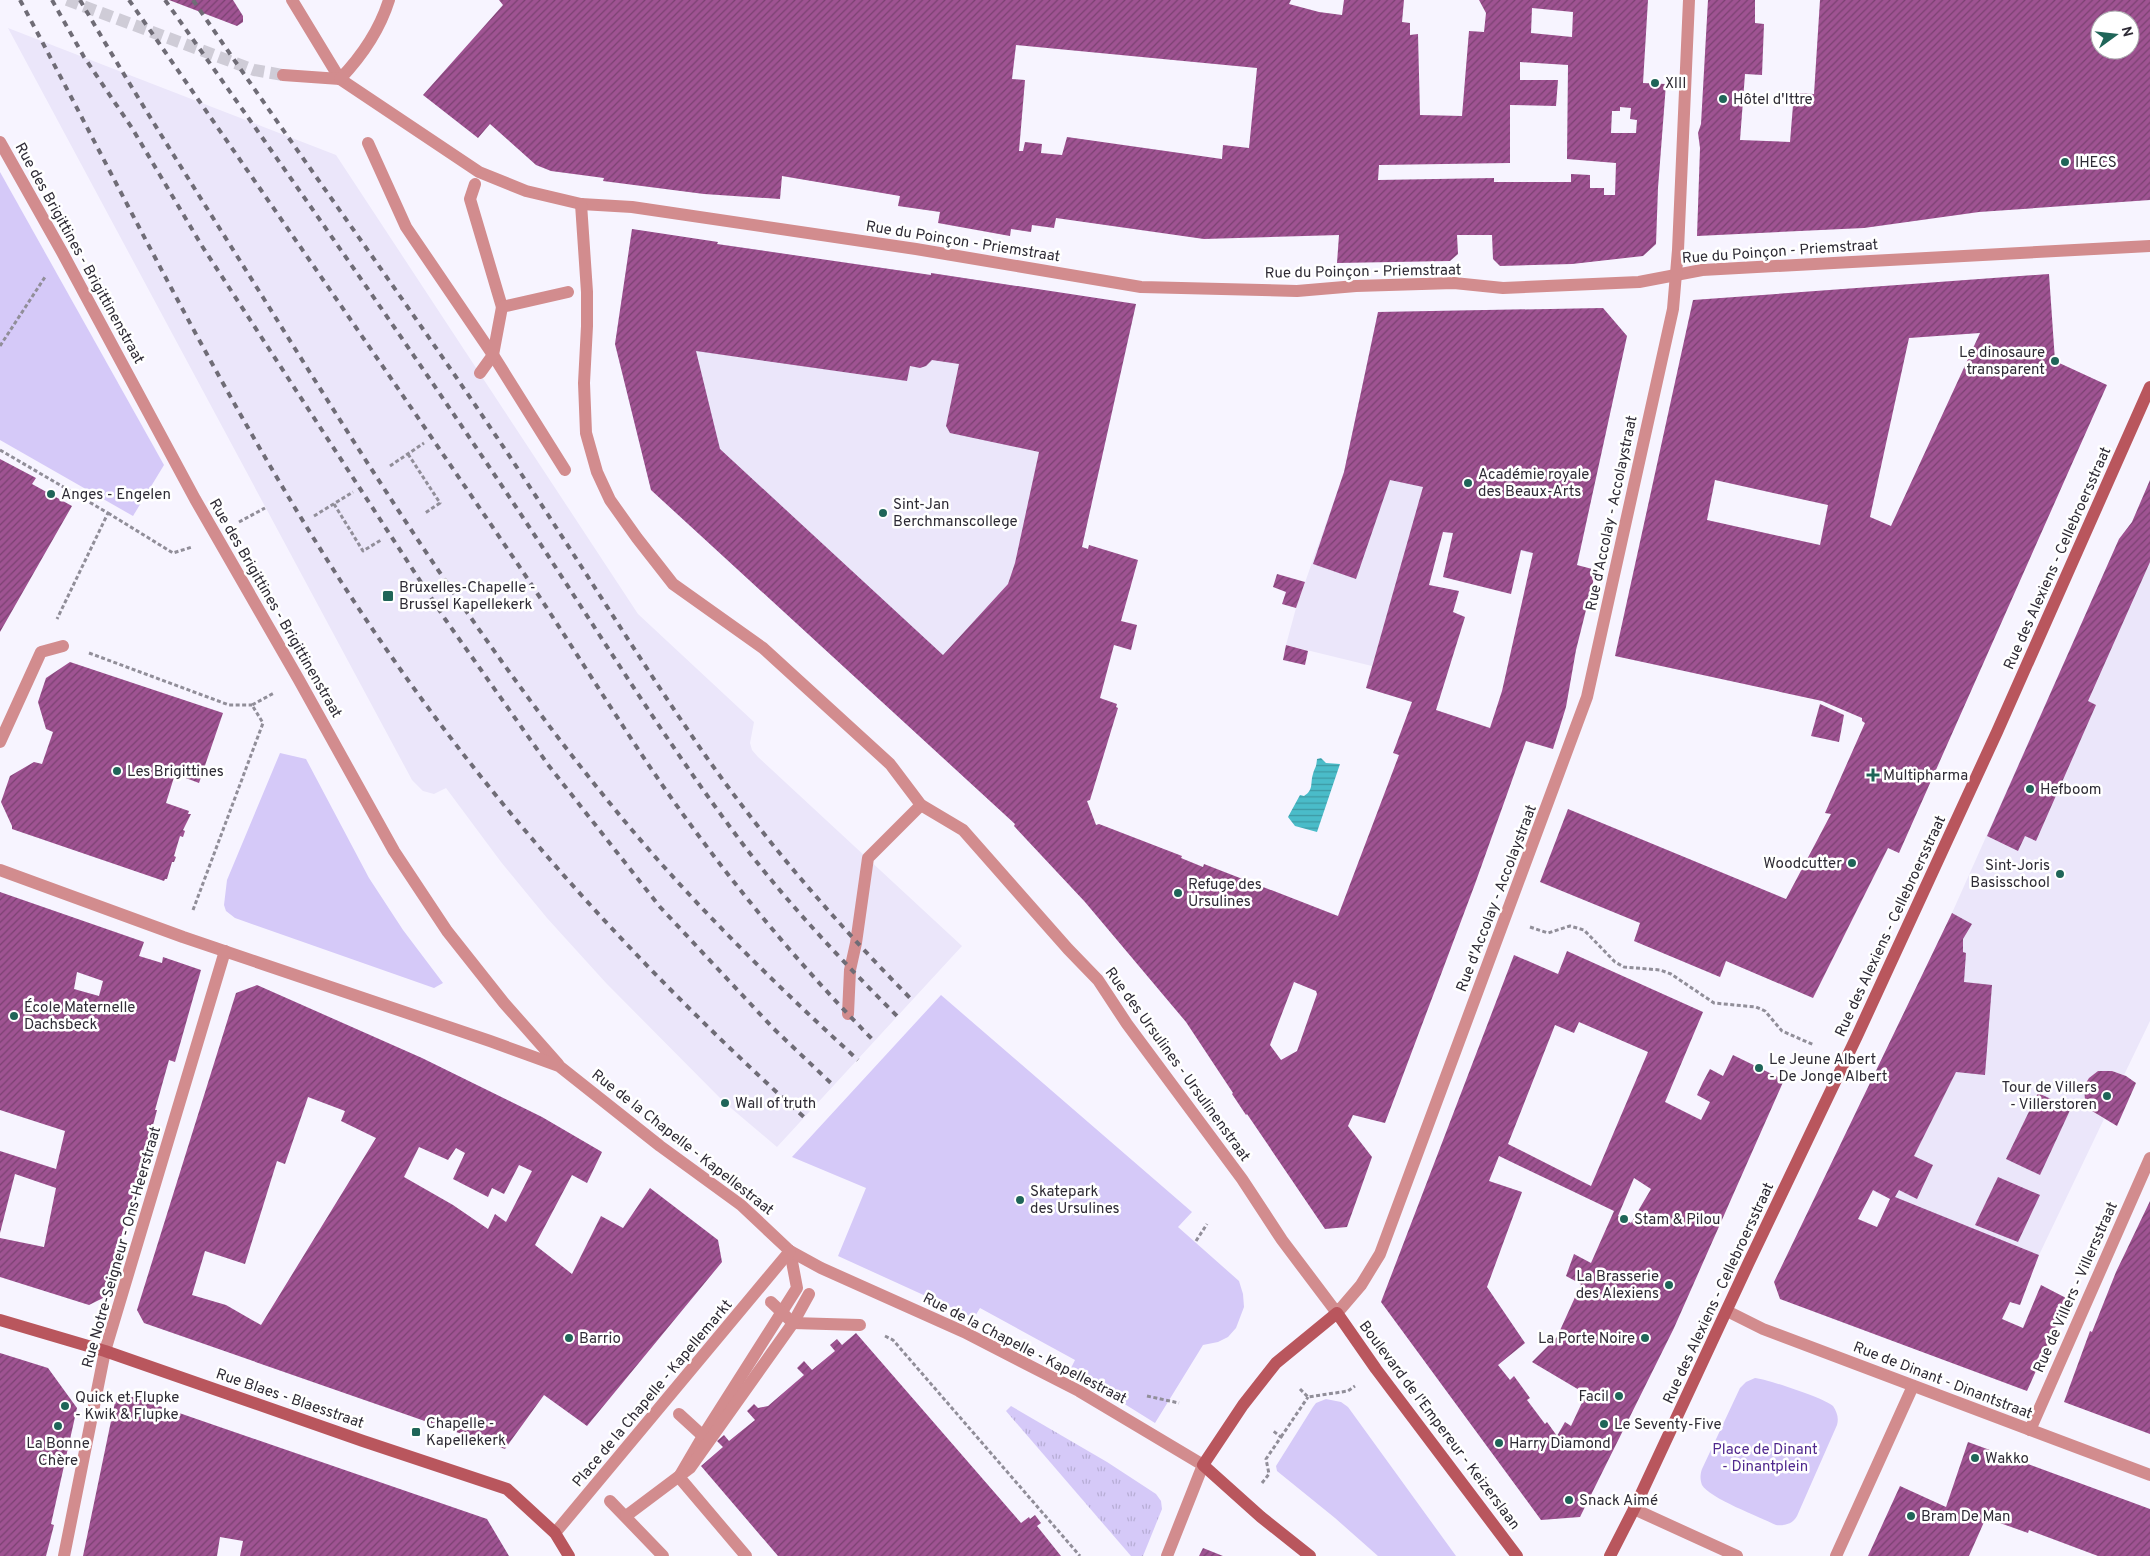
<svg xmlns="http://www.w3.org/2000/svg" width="2150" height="1556" font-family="Overpass,sans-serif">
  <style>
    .built { fill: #ebe6fa }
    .grass { fill: url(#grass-tufts) }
    .park { fill: #d5c9f8 }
    .water { fill: url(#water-rules) }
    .building { fill: url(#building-hatch); fill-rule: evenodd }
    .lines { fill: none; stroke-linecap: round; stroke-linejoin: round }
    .street-tunnel { stroke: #cfccd7; stroke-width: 12; stroke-dasharray: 12 6; stroke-linecap: butt }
    .path { stroke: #918e99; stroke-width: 3; stroke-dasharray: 4 2.5; stroke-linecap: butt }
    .lane { stroke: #d28c8e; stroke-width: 12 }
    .street { stroke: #d28c8e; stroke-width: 12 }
    .secondary { stroke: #b9565d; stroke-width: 12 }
    .rail { stroke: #6f6c76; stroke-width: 4; stroke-dasharray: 6 6; stroke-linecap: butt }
    .poi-dot { fill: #1f6558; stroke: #fff; stroke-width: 2 }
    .labels { text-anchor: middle; stroke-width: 5; stroke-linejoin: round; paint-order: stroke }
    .poi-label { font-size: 15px; fill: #2e2b35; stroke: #fff; text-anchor: start }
    .street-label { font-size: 15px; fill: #2e2b35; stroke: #fff }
    .park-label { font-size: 15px; fill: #50288e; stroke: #fff }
  </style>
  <defs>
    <pattern id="grass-tufts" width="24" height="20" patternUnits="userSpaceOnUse" patternTransform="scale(1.25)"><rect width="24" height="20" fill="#d5c9f8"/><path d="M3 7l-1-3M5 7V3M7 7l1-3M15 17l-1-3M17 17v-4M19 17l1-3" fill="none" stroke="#b7add5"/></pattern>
    <pattern id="water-rules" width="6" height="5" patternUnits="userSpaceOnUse" patternTransform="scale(1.25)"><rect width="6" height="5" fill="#4abcc9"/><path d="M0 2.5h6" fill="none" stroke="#3e99a4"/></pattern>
    <pattern id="building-hatch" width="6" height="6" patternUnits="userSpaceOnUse" patternTransform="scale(1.25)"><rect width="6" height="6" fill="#9f5392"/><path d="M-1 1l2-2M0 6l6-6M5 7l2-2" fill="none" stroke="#7b4272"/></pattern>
  </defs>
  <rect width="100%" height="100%" fill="#f7f4ff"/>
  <g class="built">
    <path d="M8,28L336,155L638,614L754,722L750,743L752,750L758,757L962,946L777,1147L725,1103L606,983L547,918L501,862L446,788L434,794L423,791L412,780Z"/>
    <path d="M632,229L718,242V244L930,275L931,273L1136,304L1082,547L1088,549L1015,824L651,490L615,344Z"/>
    <path d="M1603,308L1627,336L1577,565L1414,524L1372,666L1286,645L1296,608L1344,472L1378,312Z"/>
    <path d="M2150,480V1021L2124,1075L2112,1071H2098L2089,1078L2084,1086L2085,1101L2092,1111L2104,1119L2039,1255L1890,1199L1828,1171L1952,913L2119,539L2132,522Z"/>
  </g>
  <path class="grass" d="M1011,1406L1107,1462L1156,1494L1161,1501L1162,1509L1143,1556H1131L1006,1411Z"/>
  <g class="park">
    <path d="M0,172L164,465L133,516L0,440Z"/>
    <path d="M280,753L306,759L369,878L403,930L443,983L434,988L235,918L226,911L224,905L227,880Z"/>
    <path d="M941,995L1192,1212L1178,1227L1239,1281L1243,1294L1244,1307L1236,1328L1228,1337L1218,1342L1203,1345L1155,1423L1070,1370L1075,1360L980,1308L974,1318L838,1256L866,1188L792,1157Z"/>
    <path d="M1755,1378C1767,1379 1826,1399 1833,1406C1837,1412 1839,1418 1837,1425L1797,1516C1793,1524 1784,1526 1776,1525C1760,1517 1709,1498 1702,1485C1700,1480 1700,1474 1702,1469L1740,1388L1746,1382Z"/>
    <path d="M1326,1399L1341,1402L1348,1407L1456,1556H1378L1335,1518L1277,1471L1276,1466L1313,1407L1316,1403Z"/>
  </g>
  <path class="water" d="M1321,758L1326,763L1340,764L1317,832L1295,826L1288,817L1300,795L1304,796C1314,790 1310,783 1313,774C1315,766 1316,770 1317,759Z"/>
  <g class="building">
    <path d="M169,0H233L243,16V22L237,26Z"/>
    <path d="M499,0H1291L1289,4L1319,12L1342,15L1344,0H1404L1402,22L1410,23V35L1418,34L1420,115L1462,116L1469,31L1484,32L1486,13L1479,0H1648L1643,83L1666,84L1658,188L1656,244L1643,256L1572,264L1500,266L1493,259L1492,235H1457L1458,254L1450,261L1337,263L1339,235L1204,239L1056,218L1054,228L1032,225L1031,232L1011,229L1010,236L938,223L940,212L898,206L900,196L782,176L780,199L704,194L603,181L604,178L551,171L536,165L490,124L478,138L423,95L503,5ZM1532,8L1573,12L1572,37L1531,33ZM1016,45L1257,68L1249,148L1223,145L1222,159L1067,137L1062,155L1041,153L1042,144L1025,142L1023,151H1019L1025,80L1012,79ZM1520,62L1568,65L1567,159L1616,163L1615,195H1604V188H1590V175L1571,174V182H1494V178L1378,180L1379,165L1510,163V105L1556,106L1558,80H1520ZM1620,107L1631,108L1630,119L1637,120L1636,133H1611L1612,111H1620Z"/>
    <path d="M1708,0H1755V23L1764,24L1762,75L1745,74L1740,140L1790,142L1794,93L1814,94L1820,0H2150V200L1979,212L1864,228L1697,236L1700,148L1698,133L1701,124ZM2100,20H2130V50H2100Z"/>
    <path d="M632,229L718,242L717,244L931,275V273L1136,304L1082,547L1088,549L1089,545L1138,560L1121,621L1137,625L1131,650L1114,645L1100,698L1117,704L1116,707L1118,708L1090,800L1087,801L1096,825L1099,824L1182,856L1181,858L1203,867L1204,864L1338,916L1399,755L1393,753L1412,702L1366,688L1423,487L1390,480L1356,579L1313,564L1344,472L1378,312L1603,308L1627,336L1577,565L1596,570L1576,650L1566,707L1553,749L1526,741L1475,884L1385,1123L1353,1115L1348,1126L1372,1157L1347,1227L1325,1229L1247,1114L1246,1115L1232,1094L1233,1093L1186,1022L1085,902L1014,826L1015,824L651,490L615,344ZM696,351L907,381L910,366L920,368L926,366L932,360L959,364L946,426L950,433L1039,452L1015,563L1008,584L943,655L720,449ZM1443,532L1453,533L1443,577L1511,594L1521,550L1533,553L1502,691L1490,728L1436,710L1465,617L1453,612L1459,591L1429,585ZM1294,982L1316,991L1317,994L1297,1051L1281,1060L1270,1045Z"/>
    <path d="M2049,274L2055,361L2107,385L1899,853L1888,848L1813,998L1726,961L1720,977L1634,941L1640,923L1540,882L1568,809L1786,899L1831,814L1825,813L1865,723L1862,721V718L1822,701L1615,656L1693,300ZM1980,333L1891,526L1870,517L1909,338ZM1715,480L1828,505L1820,545L1707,520Z"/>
    <path d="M0,459L36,478L32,484L72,506L0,632Z"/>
    <path d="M2150,480V562L2088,701L2096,705L2036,841L2025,836L2018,851L1987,836L2119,539L2132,522Z"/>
    <path d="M1277,574L1305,582L1296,608L1282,604L1286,592L1273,587Z"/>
    <path d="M1286,645L1308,651L1305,665L1283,660Z"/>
    <path d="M70,662L223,713L199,783L175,774L166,803L189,811L188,814H191L183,830L185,831L183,837L180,836L174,856L176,857L174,862H172L167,879H165L164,881L12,829V826L1,802L10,776L34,762L42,764L53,732L46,729L38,702L46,678Z"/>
    <path d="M1820,704L1844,715L1839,742L1811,736Z"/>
    <path d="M0,892L144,942L139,956L162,963L163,957L201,970L175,1062L169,1060L155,1110H157L145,1155L103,1298L89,1305L0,1277V1238L44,1247L56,1188L15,1174L0,1233V1151L56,1169L65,1131L0,1110ZM77,972L103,981L99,996L74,989Z"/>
    <path d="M1952,913L1972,924L1963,939V952L1966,953L1964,982L1992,985L1985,1075L1956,1072L1914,1156L1933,1165L1917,1199L1899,1190L1895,1197L2039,1255L2020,1305L2010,1302L2002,1319L2023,1328L2041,1285L2068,1299L2027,1391L1780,1299L1774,1282ZM1873,1190L1890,1199L1877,1227L1858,1219Z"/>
    <path d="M1567,951L1703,1012L1665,1102L1701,1120L1710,1102L1697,1095L1703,1082L1710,1069L1723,1076L1733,1055L1784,1080L1674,1328L1580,1517L1541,1520L1381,1302L1514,955L1558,974ZM1579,1022L1648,1052L1591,1186L1508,1144L1555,1025L1574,1033ZM1499,1156L1614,1211L1591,1263L1574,1254L1566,1276L1581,1284L1557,1337L1532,1362L1586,1394L1571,1426L1565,1422L1557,1436L1547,1422L1545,1424L1527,1400L1530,1398L1514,1376L1510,1380L1498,1365L1525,1343L1487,1287L1522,1192L1489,1181ZM1634,1178L1651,1189L1631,1223L1618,1216Z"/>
    <path d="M257,985L422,1058L542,1117L602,1152L587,1183L572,1175L535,1245L572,1274L601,1216L623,1228L650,1188L718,1240L722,1262L587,1426L544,1395L505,1449L144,1323L137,1310L236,993ZM308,1097L345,1111L341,1121L376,1138L261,1325L226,1305L192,1295L205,1251L245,1264L277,1161L285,1164ZM419,1147L448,1160L456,1148L465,1153L453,1179L488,1197L492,1188L504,1194L519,1165L532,1171L506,1222L495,1214L488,1229L453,1205L404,1177Z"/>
    <path d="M2098,1071H2112L2126,1076L2136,1083L2117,1126L2092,1111L2085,1101L2084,1086L2089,1078Z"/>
    <path d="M2038,1093L2071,1108L2040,1175L2006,1159Z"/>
    <path d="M1998,1177L2040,1195L2018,1242L1975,1225Z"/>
    <path d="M2150,1201V1434L2064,1402L2090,1331L2092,1332L2116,1272Z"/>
    <path d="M856,1333L1021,1523L1029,1517L1030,1519L1035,1515L1041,1523L1037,1526L1061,1556H778L701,1466L723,1447L717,1441L724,1435L729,1441L755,1420L747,1411L754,1404L758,1408L768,1406L804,1375L797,1368L804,1361L812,1370L835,1351L830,1345L837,1339L842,1345Z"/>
    <path d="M0,1353L48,1368L77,1408L51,1524L54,1525L46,1556H0Z"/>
    <path d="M127,1395L487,1519L509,1556H240L243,1541L220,1537L217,1556H83L115,1402Z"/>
    <path d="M1968,1442L2150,1509V1556H2098L2029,1530L2028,1533L2000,1523L2001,1518L1988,1513L1969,1556H1868L1900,1486L1946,1507Z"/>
    <path d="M1203,1548L1223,1556H1199Z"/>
  </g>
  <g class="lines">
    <path class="street-tunnel" d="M67,0L254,70L283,75"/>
    <g class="path">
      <path d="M0,346L45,277"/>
      <path d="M0,450L108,513L57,619"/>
      <path d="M408,454L440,503L425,513"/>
      <path d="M390,466L424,443"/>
      <path d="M334,504L363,551L381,540"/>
      <path d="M108,513L173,553L192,547"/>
      <path d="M314,516L353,492"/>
      <path d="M239,522L265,508"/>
      <path d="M89,653L229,705H252"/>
      <path d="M193,910L263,723L252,705L274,693"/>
      <path d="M1530,927L1548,933L1570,926L1584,930L1615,962L1624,967L1660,970L1671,974L1714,1003L1756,1007L1765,1011L1782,1031L1814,1045"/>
      <path d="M1196,1241L1207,1224"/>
      <path d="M885,1336L893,1340L1080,1556"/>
      <path d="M1300,1389L1308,1397L1348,1391L1355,1386"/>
      <path d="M1147,1396L1179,1403"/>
      <path d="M1281,1437L1308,1397"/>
      <path d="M1262,1483L1269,1474L1266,1459L1281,1437L1272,1430"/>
    </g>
    <g class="lane">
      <path d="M848,1014L850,970L856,943L868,858L921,805"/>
      <path d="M679,1414L703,1436L679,1477L746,1556"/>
      <path d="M703,1436L797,1288L790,1251"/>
    </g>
    <g class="street">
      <path d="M292,0L340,79L479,172L526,191L581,204L632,207L916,249L1141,287L1297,291L1356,286L1454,283L1503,288L1639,282L1702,270L2150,246"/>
      <path d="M283,75L340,79"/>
      <path d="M340,79C362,56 379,32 389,0"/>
      <path d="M0,142L62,252L195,499L299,680L394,851L447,931L504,1003L558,1064"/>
      <path d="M368,143L406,227L493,355L565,470"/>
      <path d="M475,184L470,199L502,307"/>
      <path d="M581,204L587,292V326L584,383L586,433L597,472L610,500L637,538L673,584L763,648L890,764L921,805L963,830L1068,949L1098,980L1127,1024L1242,1179L1282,1240L1337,1313L1361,1285L1380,1254L1587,697L1673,309L1678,250L1689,0"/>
      <path d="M480,373L493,355L502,307L568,292"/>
      <path d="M0,742L41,652L63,646"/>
      <path d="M0,870L183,937L490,1041L559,1066L660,1146L741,1205L790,1251L821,1268L964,1332L1079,1391L1203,1465L1167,1556"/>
      <path d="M771,1302L793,1323L860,1325"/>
      <path d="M1727,1311L1763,1329L2150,1475"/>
      <path d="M2030,1430L2150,1158"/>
      <path d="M610,1501L663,1556"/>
      <path d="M1634,1509L1737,1556"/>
      <path d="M626,1516L690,1468L793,1323L809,1294"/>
      <path d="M555,1533L790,1251"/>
      <path d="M64,1556L105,1351L225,951"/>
      <path d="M1836,1556L1913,1386"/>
    </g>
    <g class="secondary">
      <path d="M0,1320L105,1351L363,1441L507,1489L555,1533L569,1556"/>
      <path d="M1310,1556L1261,1517L1203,1465L1243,1405L1276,1363L1337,1313L1376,1369L1517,1556"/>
      <path d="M1610,1556L1634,1509L1749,1262L1857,1036L1997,732L2150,387"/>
    </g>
    <g class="rail">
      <path d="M20,0C138,221 247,450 391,656C510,827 651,979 805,1118"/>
      <path d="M52,0L84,57L132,128L202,246L445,619L549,766L660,907L774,1029L834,1086"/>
      <path d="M80,0C139,102 202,200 264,299C375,477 488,656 622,818C694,905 775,984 858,1060"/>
      <path d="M129,0C259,187 389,374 517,563C567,637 614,715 665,789C728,879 797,963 875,1042"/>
      <path d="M165,0C282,165 398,330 510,498C587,613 659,733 742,843C789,905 843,962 898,1017"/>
      <path d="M193,0C300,157 413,310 518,469C581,564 640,661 705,755C767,843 837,924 913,1001"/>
    </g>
  </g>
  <g class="poi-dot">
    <circle cx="1655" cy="83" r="5"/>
    <circle cx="1723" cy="99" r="5"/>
    <circle cx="2065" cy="162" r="5"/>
    <circle cx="2055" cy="361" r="5"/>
    <circle cx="1468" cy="483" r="5"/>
    <circle cx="51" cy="494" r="5"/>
    <circle cx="883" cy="513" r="5"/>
    <rect x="382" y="590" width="12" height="12" rx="2.5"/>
    <circle cx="117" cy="771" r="5"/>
    <path d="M1870.5 767.5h5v5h5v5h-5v5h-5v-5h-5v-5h5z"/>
    <circle cx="2030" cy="789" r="5"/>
    <circle cx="1852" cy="863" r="5"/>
    <circle cx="2060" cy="874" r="5"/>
    <circle cx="1178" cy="893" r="5"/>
    <circle cx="14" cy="1016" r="5"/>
    <circle cx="1759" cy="1068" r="5"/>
    <circle cx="2107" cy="1096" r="5"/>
    <circle cx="725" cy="1103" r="5"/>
    <circle cx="1020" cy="1200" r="5"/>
    <circle cx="1624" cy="1219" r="5"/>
    <circle cx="1669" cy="1285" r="5"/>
    <circle cx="569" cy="1338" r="5"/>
    <circle cx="1645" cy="1338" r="5"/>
    <circle cx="1619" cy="1396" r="5"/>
    <circle cx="65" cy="1406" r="5"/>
    <circle cx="1604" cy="1424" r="5"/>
    <circle cx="58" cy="1426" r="5"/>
    <rect x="411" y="1427" width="10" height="10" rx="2.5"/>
    <circle cx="1499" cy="1443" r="5"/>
    <circle cx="1975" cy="1458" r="5"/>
    <circle cx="1569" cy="1500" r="5"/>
    <circle cx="1911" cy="1516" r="5"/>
  </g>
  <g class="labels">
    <g class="poi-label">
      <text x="1665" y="88">XIII</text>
      <text x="1733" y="104">Hôtel d'Ittre</text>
      <text x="2075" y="167">IHECS</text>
      <text x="2045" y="357" text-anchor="end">Le dinosaure<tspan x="2045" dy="17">transparent</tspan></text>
      <text x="1478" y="479">Académie royale<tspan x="1478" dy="17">des Beaux-Arts</tspan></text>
      <text x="61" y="499">Anges - Engelen</text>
      <text x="893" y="509">Sint-Jan<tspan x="893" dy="17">Berchmanscollege</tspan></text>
      <text x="399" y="592">Bruxelles-Chapelle -<tspan x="399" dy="17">Brussel Kapellekerk</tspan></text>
      <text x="127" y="776">Les Brigittines</text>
      <text x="1883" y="780">Multipharma</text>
      <text x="2040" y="794">Hefboom</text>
      <text x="1842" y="868" text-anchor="end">Woodcutter</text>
      <text x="2050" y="870" text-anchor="end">Sint-Joris<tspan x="2050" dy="17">Basisschool</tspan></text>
      <text x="1188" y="889">Refuge des<tspan x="1188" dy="17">Ursulines</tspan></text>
      <text x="24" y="1012">École Maternelle<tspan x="24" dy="17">Dachsbeck</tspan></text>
      <text x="1769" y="1064">Le Jeune Albert<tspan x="1769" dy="17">- De Jonge Albert</tspan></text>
      <text x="2097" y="1092" text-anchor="end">Tour de Villers<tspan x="2097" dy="17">- Villerstoren</tspan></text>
      <text x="735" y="1108">Wall of truth</text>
      <text x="1030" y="1196">Skatepark<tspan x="1030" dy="17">des Ursulines</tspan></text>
      <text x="1634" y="1224">Stam &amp; Pilou</text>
      <text x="1659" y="1281" text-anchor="end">La Brasserie<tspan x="1659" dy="17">des Alexiens</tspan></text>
      <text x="579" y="1343">Barrio</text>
      <text x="1635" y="1343" text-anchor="end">La Porte Noire</text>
      <text x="1609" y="1401" text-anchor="end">Facil</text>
      <text x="75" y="1402">Quick et Flupke<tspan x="75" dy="17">- Kwik &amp; Flupke</tspan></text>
      <text x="426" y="1428">Chapelle -<tspan x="426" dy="17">Kapellekerk</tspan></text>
      <text x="1614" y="1429">Le Seventy-Five</text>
      <text x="58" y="1448" text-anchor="middle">La Bonne<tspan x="58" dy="17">Chère</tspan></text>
      <text x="1509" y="1448">Harry Diamond</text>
      <text x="1985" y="1463">Wakko</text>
      <text x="1579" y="1505">Snack Aimé</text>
      <text x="1921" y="1521">Bram De Man</text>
    </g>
    <g class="street-label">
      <text transform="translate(963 241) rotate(9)" y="5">Rue du Poinçon - Priemstraat</text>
      <text transform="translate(1780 251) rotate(-4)" y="5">Rue du Poinçon - Priemstraat</text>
      <text transform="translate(80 253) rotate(61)" y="5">Rue des Brigittines - Brigittinenstraat</text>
      <text transform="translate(1363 271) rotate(-1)" y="5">Rue du Poinçon - Priemstraat</text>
      <text transform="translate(1611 513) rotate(-78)" y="5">Rue d'Accolay - Accolaystraat</text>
      <text transform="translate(2057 558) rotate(-66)" y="5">Rue des Alexiens - Cellebroersstraat</text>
      <text transform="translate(276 608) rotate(60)" y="5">Rue des Brigittines - Brigittinenstraat</text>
      <text transform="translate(1496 898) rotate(-69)" y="5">Rue d'Accolay - Accolaystraat</text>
      <text transform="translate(1890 926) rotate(-65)" y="5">Rue des Alexiens - Cellebroersstraat</text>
      <text transform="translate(1178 1064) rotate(54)" y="5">Rue des Ursulines - Ursulinenstraat</text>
      <text transform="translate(683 1142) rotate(38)" y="5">Rue de la Chapelle - Kapellestraat</text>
      <text transform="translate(121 1247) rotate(-74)" y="5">Rue Notre-Seigneur - Ons-Heerstraat</text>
      <text transform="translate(2075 1287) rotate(-66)" y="5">Rue de Villers - Villersstraat</text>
      <text transform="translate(1718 1293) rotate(-65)" y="5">Rue des Alexiens - Cellebroersstraat</text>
      <text transform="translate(1025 1348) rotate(27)" y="5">Rue de la Chapelle - Kapellestraat</text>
      <text transform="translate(1943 1380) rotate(21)" y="5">Rue de Dinant - Dinantstraat</text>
      <text transform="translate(652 1393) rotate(-50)" y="5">Place de la Chapelle - Kapellemarkt</text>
      <text transform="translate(290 1398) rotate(19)" y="5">Rue Blaes - Blaesstraat</text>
      <text transform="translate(1440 1425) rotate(53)" y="5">Boulevard de l'Empereur - Keizerslaan</text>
    </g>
    <g class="park-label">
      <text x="1765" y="1454">Place de Dinant<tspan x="1765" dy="17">- Dinantplein</tspan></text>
    </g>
  </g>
  <g transform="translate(2115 35) rotate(75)"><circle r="24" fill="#ffffff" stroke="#abaaae"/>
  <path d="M0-4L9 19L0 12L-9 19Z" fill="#1f6558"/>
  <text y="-8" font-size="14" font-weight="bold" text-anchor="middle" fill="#2e2b35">N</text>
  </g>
</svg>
